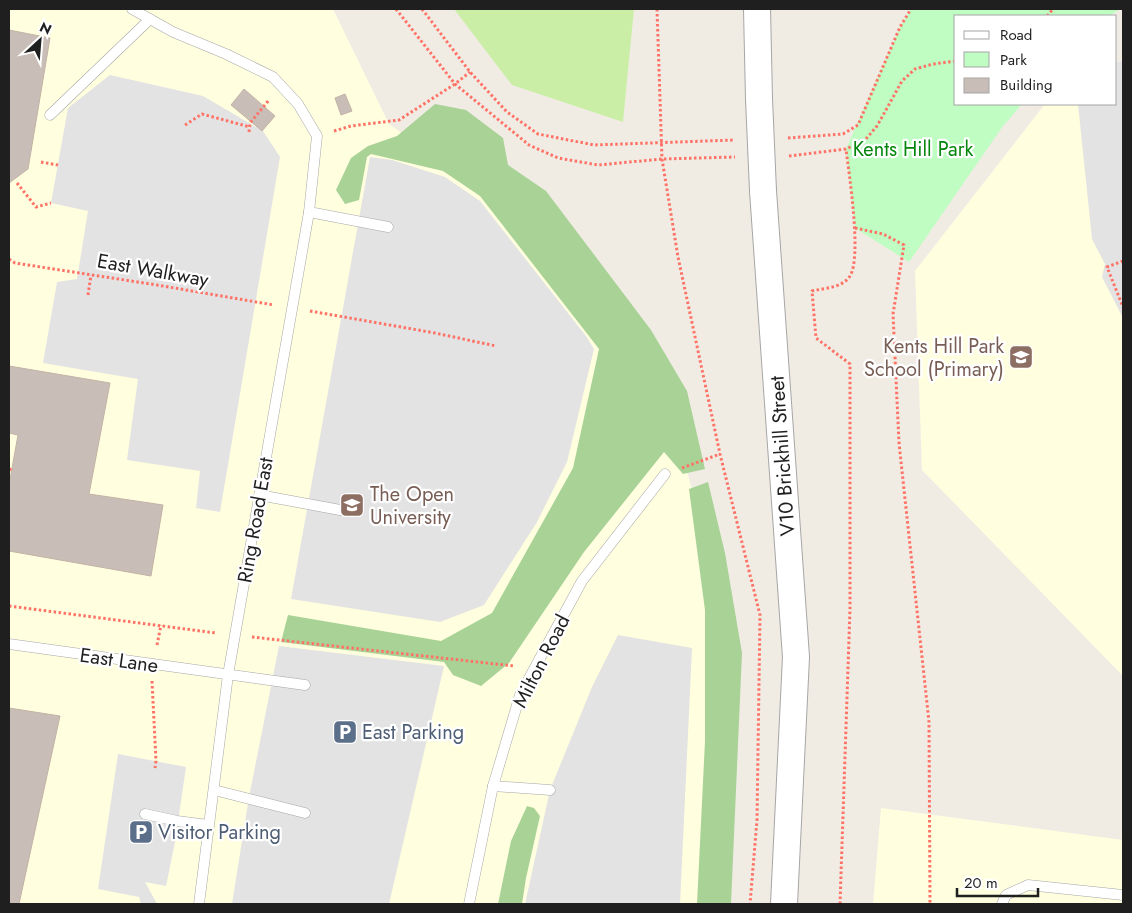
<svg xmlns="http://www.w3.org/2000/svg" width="1132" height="913" font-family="Jost,sans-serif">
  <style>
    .education { fill: #fffedf }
    .grass { fill: #cbeea7 }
    .forest { fill: #a9d296 }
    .park { fill: #bffdc2 }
    .parking { fill: #e3e3e3 }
    .building { fill: #c9beb7; stroke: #c3b2a6 }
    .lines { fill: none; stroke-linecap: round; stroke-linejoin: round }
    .service-casing { stroke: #a6a6a6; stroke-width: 11 }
    .tertiary-casing { stroke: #a6a6a6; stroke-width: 28 }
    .path { stroke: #ff7367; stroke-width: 3; stroke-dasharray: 2.5 2.5; stroke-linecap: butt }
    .service { stroke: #fff; stroke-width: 10 }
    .tertiary { stroke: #fff; stroke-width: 26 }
    .tertiary-bridge-casing { stroke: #a6a6a6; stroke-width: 28; stroke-linecap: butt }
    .tertiary-bridge { stroke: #fff; stroke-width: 26 }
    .labels { text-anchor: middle; stroke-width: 4.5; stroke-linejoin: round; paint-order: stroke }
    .park-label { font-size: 20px; fill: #04860c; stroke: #fff }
    .street-label { font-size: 20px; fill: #1f1f1f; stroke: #fff }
    .education-label { font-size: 20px; fill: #785e54; stroke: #fff; text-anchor: end }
    .service-label { font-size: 20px; fill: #4e5e75; stroke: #fff; text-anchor: start }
  </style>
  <rect width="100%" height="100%" fill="#f0ece4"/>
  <g class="education">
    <path d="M9,9H333L389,124L579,257L663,381L729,629L718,904H9Z"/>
    <path d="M1123,61V676L922,470L915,271L1045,104H1116V62Z"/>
    <path d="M881,808L1123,840V904H873Z"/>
  </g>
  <path class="grass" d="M454,9H634L623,122L512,85Z"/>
  <g class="forest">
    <path d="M435,104L466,110L503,138L508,165L546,191L651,330L687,391L705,469L683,474L664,452L584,552L509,663L481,686L453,675L444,662L281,642L288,615L441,641L492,613L573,468L599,349L480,196L443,171L371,154L367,157L359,200L345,204L336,190L351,158L368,146L397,136Z"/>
    <path d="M708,482L725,553L742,653L731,904H697L705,741V610L689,489Z"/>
    <path d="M527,806L534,808L540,816L526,878L522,904H498L511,841Z"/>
  </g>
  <path class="park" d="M911,9H1120L1109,16H956V104H1022L1003,126L909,262L855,228L846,149L900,27Z"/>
  <g class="parking">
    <path d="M1123,61V318L1102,277L1105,264L1092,239L1078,104H1116V62Z"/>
    <path d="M110,75L203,96L263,131L280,157L220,512L196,508L200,471L127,460L138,379L43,363L57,282L77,279L88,211L51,203L68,108Z"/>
    <path d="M370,157L392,160L445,177L480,201L586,336L594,349L567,462L537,522L484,605L440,622L291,599Z"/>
    <path d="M618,635L692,648L680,904H525L550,790L592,687Z"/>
    <path d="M279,646L444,666L389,904H232L249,797Z"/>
    <path d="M118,754L186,767L175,842L166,886L145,882L157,904H141L139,897L98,889Z"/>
  </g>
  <g class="building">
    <path d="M9,30L50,38L28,169L9,183Z"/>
    <path d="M244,89L275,116L262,131L231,105Z"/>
    <path d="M345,94L352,111L341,115L335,98Z"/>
    <path d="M9,366L110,383L89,494L163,505L151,576L9,551V485L18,435L9,433Z"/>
    <path d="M9,708L60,716L19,904H9Z"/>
  </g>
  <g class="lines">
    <defs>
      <g id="service">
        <path d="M132,9L173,32L226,54L273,77L298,104L317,136L309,212L228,675L199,904"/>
        <path d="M50,115L150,19"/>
        <path d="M309,212L388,227"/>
        <path d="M259,495L340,510"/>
        <path d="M9,644L305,685"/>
        <path d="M493,786L550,790"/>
        <path d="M214,790L305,813"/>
        <path d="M145,814L177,821L208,825"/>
        <path d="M469,904L493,786L520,695L582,581L665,474"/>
        <path d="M1002,904L1006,895L1028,885L1123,895"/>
      </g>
      <g id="tertiary">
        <path d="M757,9L759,99"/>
        <path d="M763,191L796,657L784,904"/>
      </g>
    </defs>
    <use href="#service" class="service-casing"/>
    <use href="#tertiary" class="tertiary-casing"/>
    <g class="path">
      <path d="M396,9L455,84L529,145L558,158L598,165L662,159L735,157"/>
      <path d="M422,9L470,72L507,112L538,134L594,145L734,140"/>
      <path d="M657,9L662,159L678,257L720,454L760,615L757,820L750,904"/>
      <path d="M1047,16L1053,9"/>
      <path d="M185,125L202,114L250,127"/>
      <path d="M334,131L351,126L399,120L455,84L470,72"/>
      <path d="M249,132L250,123L269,100"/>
      <path d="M788,138L843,134L858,125L900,27L911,9"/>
      <path d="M789,156L846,149L865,140L877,126L902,81L915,69L933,64L956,61"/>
      <path d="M41,162L58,165"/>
      <path d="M17,183L36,207L51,203"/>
      <path d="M855,228L883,234L904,245L893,314L899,443L929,722L930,904"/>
      <path d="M9,259L15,263L157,285L274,305"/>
      <path d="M1123,261L1107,267L1123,307"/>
      <path d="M88,295L91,275"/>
      <path d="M310,311L435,333L496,346"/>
      <path d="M682,468L720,454"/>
      <path d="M9,469L12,470"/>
      <path d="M9,606L216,633"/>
      <path d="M252,637L514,666"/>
      <path d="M157,645L161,625"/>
      <path d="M152,681L156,761L155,768"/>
      <path d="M840,904L850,609V364L816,338L812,291C825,288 842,288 850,276C862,257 849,174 846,149"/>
    </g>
    <use href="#service" class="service"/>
    <use href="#tertiary" class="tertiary"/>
    <defs>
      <path id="tertiary-bridge" d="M759,99L763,191"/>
    </defs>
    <use href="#tertiary-bridge" class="tertiary-bridge-casing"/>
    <use href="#tertiary-bridge" class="tertiary-bridge"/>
  </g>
  <defs>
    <symbol id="school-square" viewBox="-11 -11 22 22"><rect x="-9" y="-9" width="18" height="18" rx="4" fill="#8d6e63" stroke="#fff"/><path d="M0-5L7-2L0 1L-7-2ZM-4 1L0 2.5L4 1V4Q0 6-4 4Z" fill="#fff"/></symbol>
    <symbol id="university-square" viewBox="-11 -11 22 22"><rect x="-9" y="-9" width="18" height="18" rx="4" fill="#8d6e63" stroke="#fff"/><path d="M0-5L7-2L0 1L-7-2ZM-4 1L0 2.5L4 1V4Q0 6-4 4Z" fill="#fff"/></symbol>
    <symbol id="parking-square" viewBox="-11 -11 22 22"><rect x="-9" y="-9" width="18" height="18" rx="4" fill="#5c6f8a" stroke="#fff"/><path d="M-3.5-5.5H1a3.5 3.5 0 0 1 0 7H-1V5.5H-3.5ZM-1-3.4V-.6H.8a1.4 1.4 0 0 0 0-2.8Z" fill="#fff"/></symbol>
  </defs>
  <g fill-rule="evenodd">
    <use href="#school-square" x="1007" y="343" width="28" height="28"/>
    <use href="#university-square" x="338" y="491" width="28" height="28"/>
    <use href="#parking-square" x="331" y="718" width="28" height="28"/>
    <use href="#parking-square" x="127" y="818" width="28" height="28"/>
  </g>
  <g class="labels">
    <g class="park-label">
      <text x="913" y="156">Kents Hill Park</text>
    </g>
    <g class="street-label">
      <text transform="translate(153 270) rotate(10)" y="7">East Walkway</text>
      <text transform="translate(782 456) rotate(-94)" y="7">V10 Brickhill Street</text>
      <text transform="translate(255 520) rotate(-80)" y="7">Ring Road East</text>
      <text transform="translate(119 660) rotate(8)" y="7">East Lane</text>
      <text transform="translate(541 661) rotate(-63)" y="7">Milton Road</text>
    </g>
    <g class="education-label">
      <text x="1004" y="353">Kents Hill Park<tspan x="1004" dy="23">School (Primary)</tspan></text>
      <text x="370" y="501" text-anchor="start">The Open<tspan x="370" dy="23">University</tspan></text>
    </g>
    <g class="service-label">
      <text x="362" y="739">East Parking</text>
      <text x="158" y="839">Visitor Parking</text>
    </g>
  </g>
  <rect width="1132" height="913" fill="none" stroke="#1f1f1f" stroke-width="20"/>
  <rect x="954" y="15" width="162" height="90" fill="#ffffff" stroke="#a5a5a5"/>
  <rect x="964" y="31" width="25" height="8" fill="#ffffff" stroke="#a5a5a5"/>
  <text x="1000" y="40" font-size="15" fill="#1f1f1f">Road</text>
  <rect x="964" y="52" width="25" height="15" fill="#bffdc2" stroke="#a5a5a5"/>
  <text x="1000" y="65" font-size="15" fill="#1f1f1f">Park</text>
  <rect x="964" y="78" width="25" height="15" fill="#c9beb7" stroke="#a5a5a5"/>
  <text x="1000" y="90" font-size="15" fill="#1f1f1f">Building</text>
  <g transform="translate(40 40) rotate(26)" stroke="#ffffff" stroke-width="4" paint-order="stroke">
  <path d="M0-4L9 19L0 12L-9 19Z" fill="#1f1f1f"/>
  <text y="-8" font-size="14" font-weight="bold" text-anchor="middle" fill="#1f1f1f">N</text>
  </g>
  <path d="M957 888v8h81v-8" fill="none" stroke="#1f1f1f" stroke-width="2.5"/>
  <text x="964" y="888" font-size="15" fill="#1f1f1f" stroke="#ffffff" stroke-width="4" paint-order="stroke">20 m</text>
</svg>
